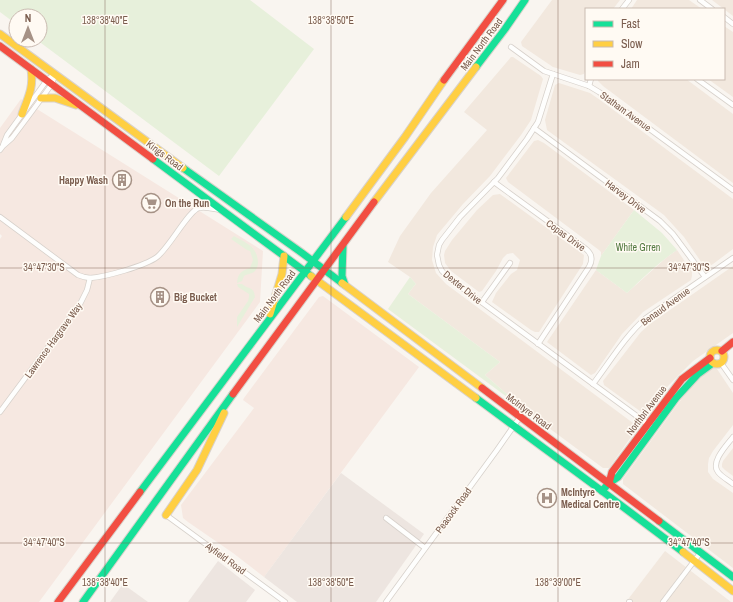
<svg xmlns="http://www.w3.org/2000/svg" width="733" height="602" font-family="'Archivo Narrow',sans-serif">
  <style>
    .residential { fill: #f2e8de }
    .commercial { fill: #f6e8e1 }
    .industrial { fill: #ede5e0 }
    .green { fill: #e7f0db }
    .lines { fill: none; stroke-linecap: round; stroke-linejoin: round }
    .street-casing { stroke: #d7d1cb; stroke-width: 6 }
    .fast-casing { stroke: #d9d2cb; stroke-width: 9 }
    .slow-casing { stroke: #d9d2cb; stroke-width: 9 }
    .jam-casing { stroke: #d9d2cb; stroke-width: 9 }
    .street { stroke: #fefefd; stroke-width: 4.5 }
    .fast { stroke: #16e098; stroke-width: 7 }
    .slow { stroke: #ffcf43; stroke-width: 7 }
    .jam { stroke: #f24e42; stroke-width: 7 }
    .ticks { fill: none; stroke: #7a5c4d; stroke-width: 1; stroke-opacity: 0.45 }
    .labels { text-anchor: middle; stroke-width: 3; stroke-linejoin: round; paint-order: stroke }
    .street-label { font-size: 10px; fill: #7a5c4d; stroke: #fffaf3 }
    .poi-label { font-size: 10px; font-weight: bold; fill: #7a5c4d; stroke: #fffaf3; text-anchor: start }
    .park-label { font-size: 10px; fill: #537a41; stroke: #fffaf3 }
    .ticks-label { font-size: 10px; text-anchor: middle; fill: #7a5c4d; stroke: #fffaf3; stroke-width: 3; stroke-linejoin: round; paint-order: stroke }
  </style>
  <rect width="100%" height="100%" fill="#f9f5f0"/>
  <g class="residential">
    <path d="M552,0H620L613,9H586V68L584,74L580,75L553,67L522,46L521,42Z"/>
    <path d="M637,0H689L702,9H631Z"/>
    <path d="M712,0H733V16Z"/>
    <path d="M724,26L733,32V97L708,79H724Z"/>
    <path d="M511,57H513L541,76L543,79L531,120L521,135L490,176L463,204L437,235L433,247L432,260L436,273L446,284L637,426L636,430L609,468H603L530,414L485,375L500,362L408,294L414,286L416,284L410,277L388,262L400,236L431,193L487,130L464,112Z"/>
    <path d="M598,79H686L733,114V183L603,86L598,81Z"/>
    <path d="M559,83L590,93L600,100L733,199V249L713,264L708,267L704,266L684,237L664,215L547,130L545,120L555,85Z"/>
    <path d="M538,140L544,143L634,210L601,256V252L599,250L508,182L506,178L534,141Z"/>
    <path d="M500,194L584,255L583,264L539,332H535L531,330L492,302L496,293L511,274L517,270L520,260L513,253L507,254L503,258L496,271L482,291L479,292L451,271L445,263L444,255L445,251L452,240L477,210L493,195Z"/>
    <path d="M677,250L692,272V276L691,280L643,312L622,334L595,373L591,375L547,342L596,270L627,293L666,258Z"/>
    <path d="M733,266V333L693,361L668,386L649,413L644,414L604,385L603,381L641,332L650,324Z"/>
    <path d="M713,368L717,369L733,393V425L713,451L709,458L708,464V472L713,479L733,493V568L623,484V479L686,393L698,379Z"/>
    <path d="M733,448V476L725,470L722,467V464L723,461Z"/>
    <path d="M665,551L731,602H626Z"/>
  </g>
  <g class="commercial">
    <path d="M21,99L263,251L260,302L39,602H0V239L2,236L0,234V128Z"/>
    <path d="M323,296L419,367L264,577L233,553L188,522L183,518L181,505L254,408L243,400L244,398L319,297Z"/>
  </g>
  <g class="industrial">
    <path d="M341,473L424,534L376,602H297L264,577Z"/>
    <path d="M218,561L255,590L246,602H188Z"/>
    <path d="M123,584L148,602H110Z"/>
  </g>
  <g class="green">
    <path d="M0,0H250L314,49L219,176L37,40H40V16H16V24L0,12Z"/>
    <path d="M634,210L662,233L677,250C659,262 643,278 627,293L596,270L601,256Z"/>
    <path d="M234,236C246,243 257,246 258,262C258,265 257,269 255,271C252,274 247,274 244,276L242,281L237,283C238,273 241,271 250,268L253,260L250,251L247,250L231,239Z"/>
    <path d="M410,277L416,284L414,286L408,294L500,362L485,375L530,414L388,309Z"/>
    <path d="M237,284H242C249,290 254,286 255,297L237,327V317L248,301L249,297V294L238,287Z"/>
  </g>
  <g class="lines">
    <defs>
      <g id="street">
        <path d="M700,0L712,9"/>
        <path d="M622,9L629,0"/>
        <path d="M724,17L733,24"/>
        <path d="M511,47L544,71L589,86L599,92L733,190"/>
        <path d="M553,74L538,122L527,139L498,178L460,217L442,240L439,245L437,255L439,265L442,271L450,279L649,425"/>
        <path d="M697,79L733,105"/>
        <path d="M589,86L591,79"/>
        <path d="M534,128L660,221L673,234L705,277"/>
        <path d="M3,145L7,135L47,80L55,74"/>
        <path d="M0,150L3,146L12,138L27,118L52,84L55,74"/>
        <path d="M494,182L586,249C592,254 593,260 589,267L538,344"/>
        <path d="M0,217L78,275L84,277L90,278"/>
        <path d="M482,302L510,263"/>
        <path d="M721,363L733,380"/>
        <path d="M593,384C609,363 626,335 646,318L733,258"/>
        <path d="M0,412L80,304L87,290L90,278C105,277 145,266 157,257C169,248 189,210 199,208C205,206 214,209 220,210"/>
        <path d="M733,437C727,445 710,462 718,472C722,477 728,480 733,484"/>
        <path d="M166,515L285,602"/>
        <path d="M386,518L425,548"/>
        <path d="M386,602L497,450L520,417"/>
        <path d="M629,602H630"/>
        <path d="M663,602L701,552"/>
      </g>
      <g id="fast">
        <path d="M476,67L505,29L525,0"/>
        <path d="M153,159L311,276"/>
        <path d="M183,168L302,253L342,283"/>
        <path d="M343,246L342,276L345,285"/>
        <path d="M476,398L602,491L683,552"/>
        <path d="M602,491L609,483L618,477L676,398L698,374L713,363"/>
        <path d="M140,492L346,217"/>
        <path d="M659,521L733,577"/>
        <path d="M83,602L233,394"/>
      </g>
      <g id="slow">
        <path d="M0,34L183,168"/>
        <path d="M41,98H55L76,105"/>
        <path d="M22,114C28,98 34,87 31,69"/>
        <path d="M374,202L476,67"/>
        <path d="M346,217L405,137L444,80"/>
        <path d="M311,276L476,398"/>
        <path d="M342,283L482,388"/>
        <path d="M270,314L282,274L284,256"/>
        <circle cx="717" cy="357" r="7"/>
        <path d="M166,515L197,470L224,413"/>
        <path d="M683,552L733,591"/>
      </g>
      <g id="jam">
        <path d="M0,46L153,159"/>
        <path d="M444,80L503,0"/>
        <path d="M722,351L733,342"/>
        <path d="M482,388L659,521"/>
        <path d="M233,394L374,202"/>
        <path d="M609,483L612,472L682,379L710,358"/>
        <path d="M58,602L140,492"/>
      </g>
    </defs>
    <use href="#street" class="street-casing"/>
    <use href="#fast" class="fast-casing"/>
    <use href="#slow" class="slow-casing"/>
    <use href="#jam" class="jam-casing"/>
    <use href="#street" class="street"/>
    <use href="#fast" class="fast"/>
    <use href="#slow" class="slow"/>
    <use href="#jam" class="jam"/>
  </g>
  <path class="ticks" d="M105,0V602M331,0V602M558,0V602M0,268H733M0,543H733"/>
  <defs>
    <symbol id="building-ring" viewBox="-11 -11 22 22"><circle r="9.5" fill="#fffaf3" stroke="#a69286" stroke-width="1.5"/><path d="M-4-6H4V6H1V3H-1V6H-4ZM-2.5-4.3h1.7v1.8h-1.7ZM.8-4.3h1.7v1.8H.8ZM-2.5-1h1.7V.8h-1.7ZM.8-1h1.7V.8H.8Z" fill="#a69286"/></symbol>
    <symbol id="supermarket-ring" viewBox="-11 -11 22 22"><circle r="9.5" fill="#fffaf3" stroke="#a69286" stroke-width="1.5"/><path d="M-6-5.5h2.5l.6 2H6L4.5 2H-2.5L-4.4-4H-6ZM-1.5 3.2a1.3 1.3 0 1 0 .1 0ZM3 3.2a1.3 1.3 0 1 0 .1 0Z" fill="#a69286"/></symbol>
    <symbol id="hospital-ring" viewBox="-11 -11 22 22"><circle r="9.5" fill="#fffaf3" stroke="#a69286" stroke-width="1.5"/><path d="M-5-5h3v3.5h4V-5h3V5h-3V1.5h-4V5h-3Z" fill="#a69286"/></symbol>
  </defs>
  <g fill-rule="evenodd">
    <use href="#building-ring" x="111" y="169" width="22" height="22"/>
    <use href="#supermarket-ring" x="140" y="192" width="22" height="22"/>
    <use href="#building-ring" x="149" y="286" width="22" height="22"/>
    <use href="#hospital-ring" x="536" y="487" width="22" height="22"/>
  </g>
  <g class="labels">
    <g class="street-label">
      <text transform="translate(481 44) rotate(-53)" y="4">Main North Road</text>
      <text transform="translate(626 111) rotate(36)" y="4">Statham Avenue</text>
      <text transform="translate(165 155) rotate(37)" y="4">Kings Road</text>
      <text transform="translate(626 196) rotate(37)" y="4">Harvey Drive</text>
      <text transform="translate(566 235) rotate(36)" y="4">Copas Drive</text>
      <text transform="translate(463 287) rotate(39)" y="4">Dexter Drive</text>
      <text transform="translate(274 296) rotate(-53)" y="4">Main North Road</text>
      <text transform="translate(665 306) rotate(-36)" y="4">Benaud Avenue</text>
      <text transform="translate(53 340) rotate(-54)" y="4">Lawrence Hargrave Way</text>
      <text transform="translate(646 410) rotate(-53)" y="4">Northbri Avenue</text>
      <text transform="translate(529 411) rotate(37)" y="4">McIntyre Road</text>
      <text transform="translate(453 510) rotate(-54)" y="4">Peacock Road</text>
      <text transform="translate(226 558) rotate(36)" y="4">Ayfield Road</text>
    </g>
    <g class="poi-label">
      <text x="108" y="184" text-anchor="end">Happy Wash</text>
      <text x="165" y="207">On the Run</text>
      <text x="174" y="301">Big Bucket</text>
      <text x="561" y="496">McIntyre<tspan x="561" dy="12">Medical Centre</tspan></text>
    </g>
    <g class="park-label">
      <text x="638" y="251">White Grren</text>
    </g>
  </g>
  <g class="ticks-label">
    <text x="105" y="24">138°38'40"E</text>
    <text x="331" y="24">138°38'50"E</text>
    <text x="44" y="271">34°47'30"S</text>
    <text x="689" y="271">34°47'30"S</text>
    <text x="44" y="546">34°47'40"S</text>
    <text x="689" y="546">34°47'40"S</text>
    <text x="105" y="586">138°38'40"E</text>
    <text x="331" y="586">138°38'50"E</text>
    <text x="558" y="586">138°39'00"E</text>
  </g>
  <rect x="585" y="8" width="140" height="72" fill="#fffaf3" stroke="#cabbb1"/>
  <rect x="593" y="21" width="20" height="6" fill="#16e098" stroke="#cabbb1"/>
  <text x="621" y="28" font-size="12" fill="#7a5c4d">Fast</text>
  <rect x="593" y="41" width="20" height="6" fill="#ffcf43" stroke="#cabbb1"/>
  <text x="621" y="48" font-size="12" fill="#7a5c4d">Slow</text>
  <rect x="593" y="61" width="20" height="6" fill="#f24e42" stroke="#cabbb1"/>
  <text x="621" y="68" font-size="12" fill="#7a5c4d">Jam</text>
  <g transform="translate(28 28)"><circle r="19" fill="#fffaf3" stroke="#cabbb1"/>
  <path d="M0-3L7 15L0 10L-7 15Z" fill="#a69286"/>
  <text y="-6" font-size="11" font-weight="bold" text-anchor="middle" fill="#7a5c4d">N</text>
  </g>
</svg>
